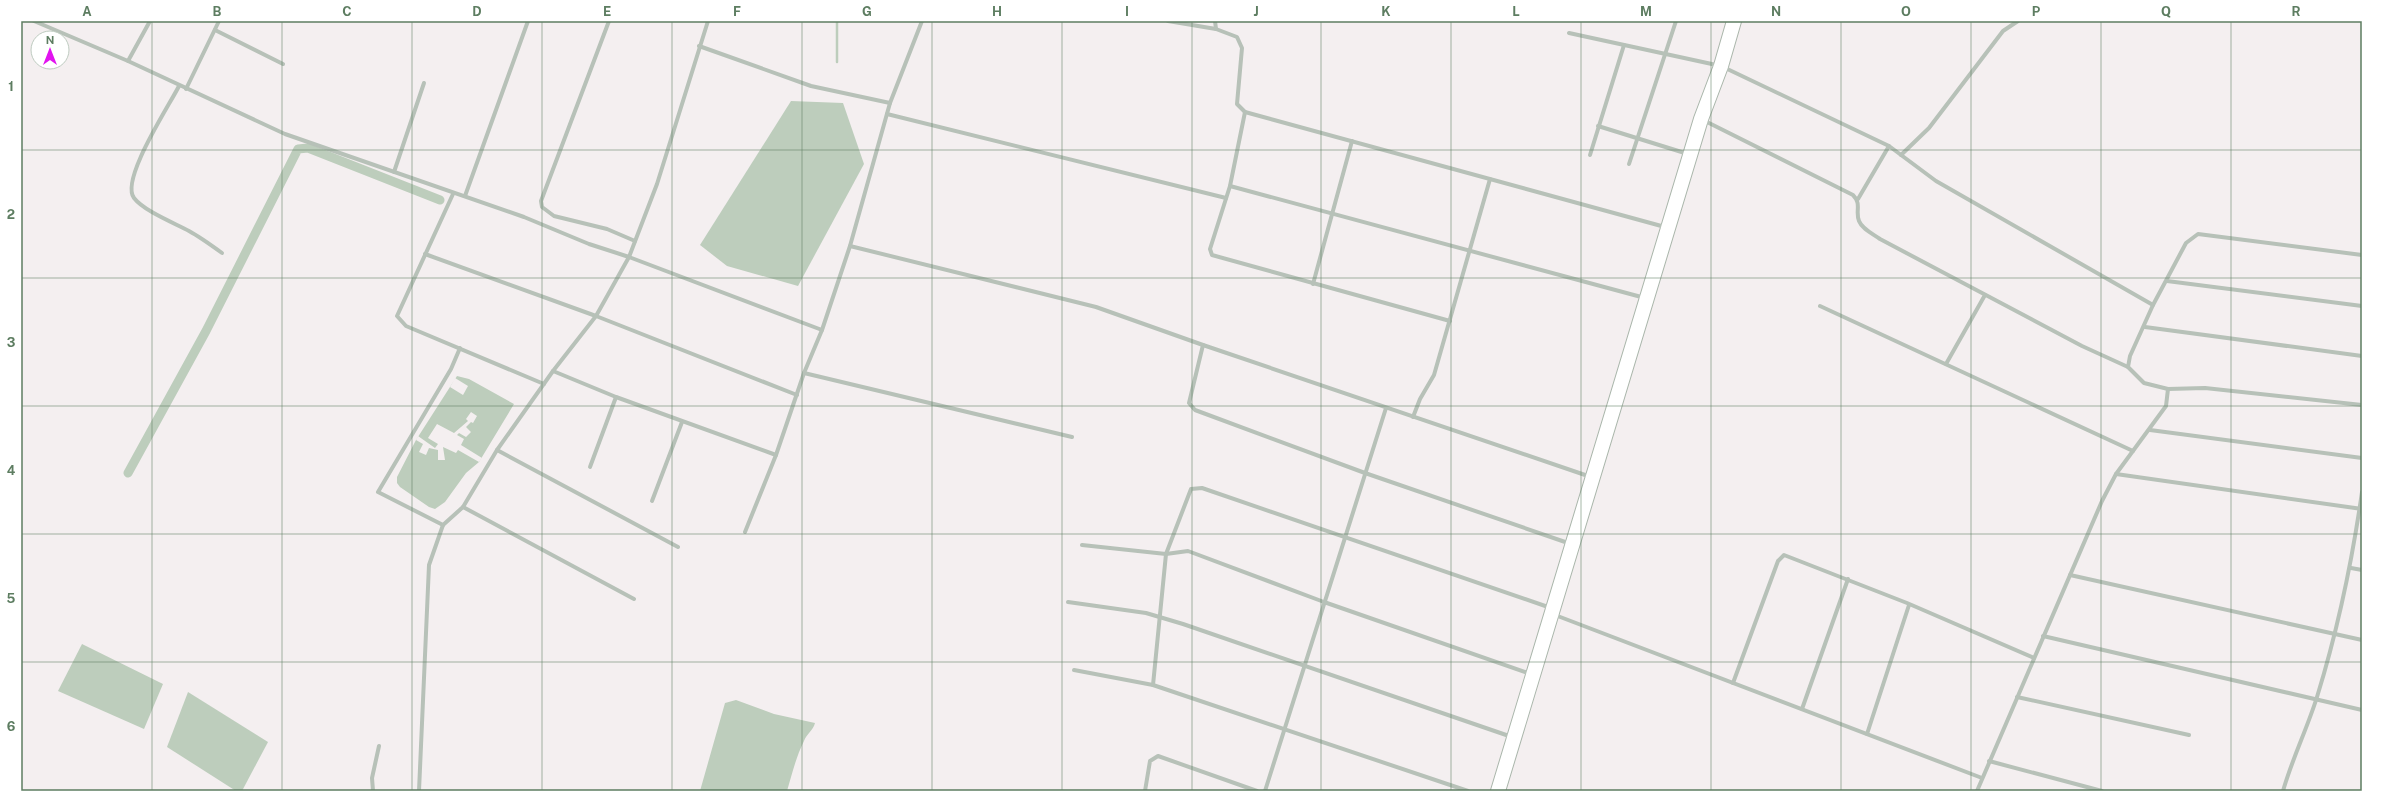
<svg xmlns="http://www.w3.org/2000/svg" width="2383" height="812" font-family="'Public Sans',sans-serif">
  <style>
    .water { fill: #bdcdbc }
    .pier { fill: #f4eff0 }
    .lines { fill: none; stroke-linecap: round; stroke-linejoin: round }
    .stream { stroke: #bdcdbc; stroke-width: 2.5 }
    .canal { stroke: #bdcdbc; stroke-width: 9 }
    .secondary-casing { stroke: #aab6ab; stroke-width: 16 }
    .street { stroke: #b7c1b8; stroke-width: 4 }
    .secondary { stroke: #fff; stroke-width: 14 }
    .grid { fill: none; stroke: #5d7d61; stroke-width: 1; stroke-opacity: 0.55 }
    .neatline { fill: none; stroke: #5d7d61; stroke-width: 1.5 }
    .grid-label { font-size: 13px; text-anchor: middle; font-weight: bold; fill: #5d7d61 }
  </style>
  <rect width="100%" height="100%" fill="#f4eff0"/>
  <g class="water">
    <path d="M791,101L843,103L864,164L798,286L727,266L700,245Z"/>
    <path d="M457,376L469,379L514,404L479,462L466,473L445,502L435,509L429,507L400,487L397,483V477L416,440Z"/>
    <path d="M82,644L163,684L144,729L58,691Z"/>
    <path d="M188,692L268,742L242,791H236L167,747Z"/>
    <path d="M736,700L774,714L815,723C813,731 807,733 804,741C796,757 792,774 787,791H700L725,703Z"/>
  </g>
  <g class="pier">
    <path d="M455,378L468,386L463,395L450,387Z"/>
    <path d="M471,412L477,416L473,423L471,422L466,427L471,432L466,437L459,433L457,435L464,439L461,445L482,458L479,462L458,450L456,453L443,447L445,460H438V450L429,448L426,455L419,452L423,444L416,440L418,436L435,448L438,444L428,438L437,424L454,433L468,421L466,419Z"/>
  </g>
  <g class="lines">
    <path class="stream" d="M837,62V21"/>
    <path class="canal" d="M128,473L206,331L298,149L308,148L440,200"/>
    <defs>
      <path id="secondary" d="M1498,791L1701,119L1721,66L1734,21"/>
    </defs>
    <use href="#secondary" class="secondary-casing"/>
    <g class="street">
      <path d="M34,21L128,61L285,134L524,217L589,244L629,257L822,330"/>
      <path d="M609,21L541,201L542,207L554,216L607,229L635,241"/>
      <path d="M1168,21L1216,29L1237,37L1242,48L1237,104L1245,112L1665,227"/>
      <path d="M1215,21L1216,29"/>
      <path d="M215,30L283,64"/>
      <path d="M1569,33L1721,66L1889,146L1936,181L2153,305"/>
      <path d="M699,46L811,86L890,103"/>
      <path d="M128,61L150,21"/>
      <path d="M179,86C169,106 120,180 134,198C144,211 174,223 189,231C200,237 211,245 222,253"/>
      <path d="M186,89L219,21"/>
      <path d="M1245,112L1230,186L1210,249L1212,255L1450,321"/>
      <path d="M887,114L1226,198"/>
      <path d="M1703,120L1853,195C1862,204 1855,211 1859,221C1862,229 1873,234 1880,239L2082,346L2128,367"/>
      <path d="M1598,126L1688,154"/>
      <path d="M1590,155L1624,45"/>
      <path d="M1901,155L1929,128L2003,31L2018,21"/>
      <path d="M1629,164L1676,21"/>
      <path d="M394,172L424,83"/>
      <path d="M1230,186L1645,298"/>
      <path d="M453,194L397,316L406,326L544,384"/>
      <path d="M465,196L528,21"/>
      <path d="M1858,199L1889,146"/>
      <path d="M850,246L1096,307L1203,345"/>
      <path d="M425,254L596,316L797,395"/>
      <path d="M2362,255L2198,234L2186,243L2153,305L2130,356L2128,367L2144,383L2168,389L2205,388L2362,405"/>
      <path d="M2167,281L2362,306"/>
      <path d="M1313,284L1352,141"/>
      <path d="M1820,306L2133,451"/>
      <path d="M2145,327L2362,356"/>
      <path d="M1946,364L1985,295"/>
      <path d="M553,371L616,397L776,455"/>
      <path d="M804,373L1072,437"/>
      <path d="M1413,417L1420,399L1434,375L1490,179"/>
      <path d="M2150,430L2362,458"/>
      <path d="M497,450L678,547"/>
      <path d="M590,467L616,397"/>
      <path d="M2116,474L2362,509"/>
      <path d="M652,501L682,422"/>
      <path d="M463,507L634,599"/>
      <path d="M443,525L378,492L451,369L460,348"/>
      <path d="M745,532L776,455L804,373L822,330L850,246L890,103L922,21"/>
      <path d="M1571,544L1365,473L1195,410L1189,403L1203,345L1591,477"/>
      <path d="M1082,545L1166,554L1188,551L1324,602L1531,674"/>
      <path d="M2351,568L2362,570"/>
      <path d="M2070,575L2362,640"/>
      <path d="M1068,602L1146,613L1183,624L1512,737"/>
      <path d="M1555,615L1982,778"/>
      <path d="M2043,636L2362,710"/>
      <path d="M1074,670L1153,685L1468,791"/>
      <path d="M1733,683L1778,561L1784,555L1907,603L2034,658"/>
      <path d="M1153,685L1166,554L1191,489L1202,488L1551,608"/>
      <path d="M2017,697L2189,735"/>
      <path d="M1802,709L1848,579"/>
      <path d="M1867,734L1909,605"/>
      <path d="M1989,761L2102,791"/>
      <path d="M373,791L372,778L379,746"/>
      <path d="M419,791L429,565L443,525L463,507L497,450L553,371L596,316L629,257L657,184L708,21"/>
      <path d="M1145,791L1150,761L1158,756L1257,791"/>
      <path d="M1265,791L1386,408"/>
      <path d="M1977,791L2102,501L2116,474L2166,406L2168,389"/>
      <path d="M2283,791C2292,759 2307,729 2317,697C2338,629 2352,562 2362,492"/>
    </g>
    <use href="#secondary" class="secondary"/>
  </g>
  <path class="grid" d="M152,21V791M282,21V791M412,21V791M542,21V791M672,21V791M802,21V791M932,21V791M1062,21V791M1192,21V791M1321,21V791M1451,21V791M1581,21V791M1711,21V791M1841,21V791M1971,21V791M2101,21V791M2231,21V791M21,150H2362M21,278H2362M21,406H2362M21,534H2362M21,662H2362"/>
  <rect width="2383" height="812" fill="none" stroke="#ffffff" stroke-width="44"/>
  <g transform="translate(50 50)"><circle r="19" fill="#ffffff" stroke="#becbc0"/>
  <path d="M0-3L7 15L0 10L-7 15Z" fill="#e114ef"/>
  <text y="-6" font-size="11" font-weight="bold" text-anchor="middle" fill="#5d7d61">N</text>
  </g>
  <rect x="22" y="22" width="2339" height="768" class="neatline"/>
  <g class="grid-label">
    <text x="87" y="16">A</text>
    <text x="217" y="16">B</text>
    <text x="347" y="16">C</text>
    <text x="477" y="16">D</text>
    <text x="607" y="16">E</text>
    <text x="737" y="16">F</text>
    <text x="867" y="16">G</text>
    <text x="997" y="16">H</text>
    <text x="1127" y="16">I</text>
    <text x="1256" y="16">J</text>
    <text x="1386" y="16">K</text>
    <text x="1516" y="16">L</text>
    <text x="1646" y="16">M</text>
    <text x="1776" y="16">N</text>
    <text x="1906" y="16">O</text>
    <text x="2036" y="16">P</text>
    <text x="2166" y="16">Q</text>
    <text x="2296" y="16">R</text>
    <text x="11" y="91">1</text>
    <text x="11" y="219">2</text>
    <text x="11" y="347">3</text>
    <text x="11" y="475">4</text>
    <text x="11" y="603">5</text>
    <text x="11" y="731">6</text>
  </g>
</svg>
